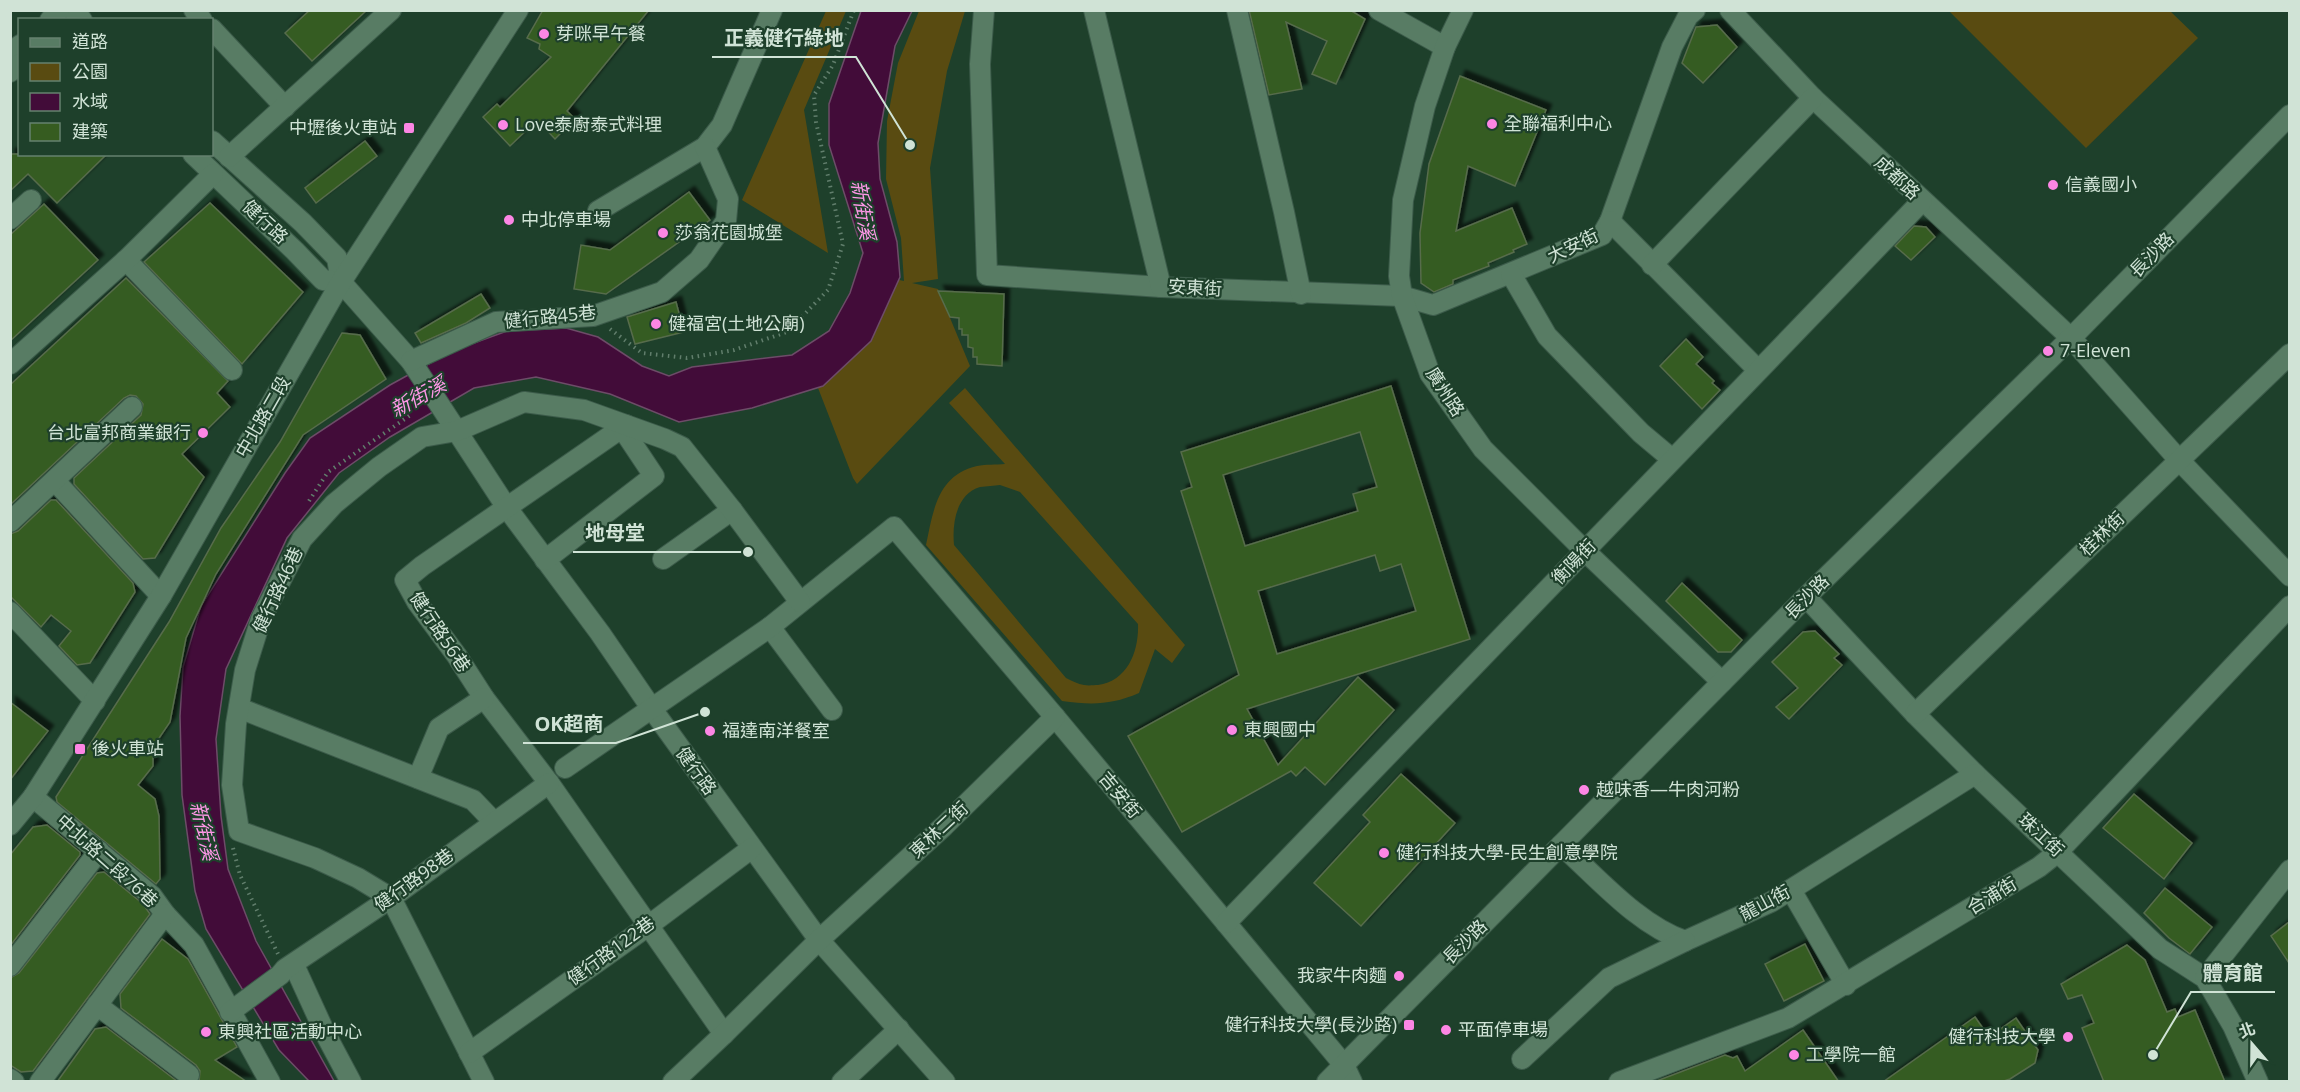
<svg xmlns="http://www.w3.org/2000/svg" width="2300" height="1092" font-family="'Open Sans','Noto Sans TC',sans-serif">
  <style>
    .green { fill: #594b11; fill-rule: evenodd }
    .water { fill: #420c39; stroke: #6d4c68; stroke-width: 1.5 }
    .building { fill: #365c20; stroke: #576c4c; stroke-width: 1.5; fill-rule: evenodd; filter: url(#shadow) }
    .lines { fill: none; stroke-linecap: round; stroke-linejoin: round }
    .minor-casing { stroke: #3c5b4a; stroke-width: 22 }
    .path { stroke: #617e6c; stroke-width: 4; stroke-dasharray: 1.5 4.5; stroke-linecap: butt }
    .minor { stroke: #587c64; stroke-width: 20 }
    .poi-dot { fill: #fc86e4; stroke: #1e402b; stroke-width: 2 }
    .labels { text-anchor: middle; stroke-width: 4.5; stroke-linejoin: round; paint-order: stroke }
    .poi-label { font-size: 18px; fill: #d0e3d6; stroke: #1e402b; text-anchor: start }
    .street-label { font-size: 18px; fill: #d0e3d6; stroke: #1e402b }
    .water-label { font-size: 20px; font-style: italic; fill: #fe97e7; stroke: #1e402b }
    .leader { fill: none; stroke: #d0e3d6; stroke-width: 2 }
    .callout-dot { fill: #d0e3d6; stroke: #1e402b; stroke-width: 2 }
    .callout-label { font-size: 20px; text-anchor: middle; font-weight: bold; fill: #d0e3d6; stroke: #1e402b; stroke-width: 4.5; stroke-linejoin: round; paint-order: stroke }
  </style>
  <defs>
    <filter id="shadow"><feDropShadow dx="5.5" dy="-5.5" stdDeviation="1.5" flood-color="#0009"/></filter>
  </defs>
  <rect width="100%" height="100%" fill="#1e402b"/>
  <g class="green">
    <path d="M826,11H846L804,110L828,253L742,200Z"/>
    <path d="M919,11H965L947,71L930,168L938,279L912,283L938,289L970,366L857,484L853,478L813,375L885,277L904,281L901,238L886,179L887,121L898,63Z"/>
    <path d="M1949,11H2170L2198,38L2086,148Z"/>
    <path d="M965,388L1185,645L1172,663L1155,649L1139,693C1111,705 1092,705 1062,701L926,545C933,512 937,475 977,466C986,464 996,465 1005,464L949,403ZM1000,485L1020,492L1138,624C1139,651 1128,681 1098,685C1094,685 1089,686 1084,685C1078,684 1072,681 1066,678L954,545C952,524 956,494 980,487C987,486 994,486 1000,485Z"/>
  </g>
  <path class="water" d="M861,11H912L895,46L878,143L880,179L897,242L900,277L871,341L823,386L752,408L679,422L610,394L536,377L474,388L390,437L339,473L287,538L226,669L216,739L221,816L228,869L256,941L334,1081H309L279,1050L206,929L195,891L182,795L180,716L183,667L201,606L285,473L310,438L390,385L452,351L507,331L566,328L598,337L642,366L669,376L692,367L792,355L829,331L850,293L863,253L829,145V104Z"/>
  <g class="building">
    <path d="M310,10H367L312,61L285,33Z"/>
    <path d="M543,10H649L567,111L575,119L555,139L537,120L510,146L483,117L497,104L500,107L551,57L539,49L540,44L527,38Z"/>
    <path d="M1249,10H1350L1365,19L1336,84L1312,74L1327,41L1286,22L1302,89L1269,95Z"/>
    <path d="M1717,25L1737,47L1703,83L1682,63L1696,27Z"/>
    <path d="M1460,76L1546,110L1515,186L1468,166L1456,231L1512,208L1527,244L1513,250L1514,252L1488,263L1489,266L1453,280V284L1434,292L1421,283L1420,233L1429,164Z"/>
    <path d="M365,141L377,156L316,203L305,188Z"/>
    <path d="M10,154H107L57,203L28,174L10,191Z"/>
    <path d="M689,192L710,220L606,294L574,289L581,245L610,250Z"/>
    <path d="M210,203L303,292L242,364L144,262Z"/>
    <path d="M44,204L98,260L10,341V235Z"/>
    <path d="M1914,226L1926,227L1935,237L1911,260L1895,246Z"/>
    <path d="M126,278L228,381L217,393L230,407L182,454L204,477L155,558L143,559L74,484V478L141,415L143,404L136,396L130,395L124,398L10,505V385Z"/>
    <path d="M938,291L1004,294L1002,366L977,364V357H973V348L968,347V335H962V329H959V318L950,317Z"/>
    <path d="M481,294L490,308L466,323L421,343L415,333Z"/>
    <path d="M676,302L684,332L635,344L627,317Z"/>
    <path d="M342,333L360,335L386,379L303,435L216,574L186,638L170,722L153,747V766L138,785L155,799L159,816L160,879L156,884L57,802L56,797L169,622L221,528L280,442Z"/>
    <path d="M1686,339L1703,357L1696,364L1714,381L1712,383L1720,390L1702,409L1660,366Z"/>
    <path d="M1391,386L1470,639L1247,709L1278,765L1358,677L1394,710L1325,785L1305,767L1296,776L1291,771L1182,832L1128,736L1239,675L1181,491L1192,487L1181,452ZM1360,432L1377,487L1353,494L1358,511L1245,546L1223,475ZM1375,555L1380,571L1401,564L1416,611L1277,654L1258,591Z"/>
    <path d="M51,500H56L133,583L135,592L90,663L77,665L59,646L71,631L51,615L41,627L10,596V534L18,531Z"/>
    <path d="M1682,583L1742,640L1731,652H1718L1666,601Z"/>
    <path d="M1815,631L1839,654L1834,658L1842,665L1789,719L1776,707L1798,688L1772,662L1803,632Z"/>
    <path d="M10,702L48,731L10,780Z"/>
    <path d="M1401,774L1455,823L1361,926L1314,883L1370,822L1363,815Z"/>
    <path d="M2134,794L2192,843L2164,879L2103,828Z"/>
    <path d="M47,825L80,852V855L10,946V855L33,827Z"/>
    <path d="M104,872L143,904L150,914L33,1071L21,1072L10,1065V978L19,973L97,873Z"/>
    <path d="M2165,888L2212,927L2190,954L2169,938L2144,913Z"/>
    <path d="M2289,922V963L2271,936Z"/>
    <path d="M162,939L188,959L237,1047L215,1060L247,1082H199L200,1071L196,1065L121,1008L120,994Z"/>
    <path d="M1805,944L1824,981L1784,1001L1765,964Z"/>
    <path d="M2127,945L2145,960L2167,1012L2175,1009L2178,1017L2195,1010L2225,1082H2104L2082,1028L2094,1023L2082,995L2068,999L2061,984Z"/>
    <path d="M1975,1017L1989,1037L2016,1018L2038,1050L2035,1063L2010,1079L2001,1082H1883Z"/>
    <path d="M106,1027L178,1082H57L95,1029Z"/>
    <path d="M1803,1030L1839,1082H1654L1725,1055L1733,1058L1737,1056L1745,1071Z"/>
  </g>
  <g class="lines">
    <defs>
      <g id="minor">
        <path d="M73,10L82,20"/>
        <path d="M194,10L202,20"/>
        <path d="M984,10L980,64L987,275L1161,287L1402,296L1433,305L1602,235L1610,221L1672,47L1688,16L1695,10"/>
        <path d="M1094,10L1161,287"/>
        <path d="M1237,10L1284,212L1301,294"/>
        <path d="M1379,10L1445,47"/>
        <path d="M1463,10L1445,47L1425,106L1403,200L1399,276L1402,296L1430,374L1483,449L1585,551L1722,682"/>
        <path d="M1730,10L1813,98L2071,338L2179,460L2290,576"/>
        <path d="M50,20L59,10"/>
        <path d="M212,29L285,107"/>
        <path d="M10,53L20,45"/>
        <path d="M10,72L20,64"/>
        <path d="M212,141L303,223L337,258L341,282L411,361L507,508L600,633L652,709L819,940L945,1082"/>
        <path d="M193,154L295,251L323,280L341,282"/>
        <path d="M229,157L391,10"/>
        <path d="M598,211L705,147L722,125L772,10"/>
        <path d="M10,219L31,200"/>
        <path d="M1610,221L1758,370"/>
        <path d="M126,260L232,370"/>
        <path d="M1652,265L1813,98"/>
        <path d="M1511,274L1547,336L1641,433L1672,459"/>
        <path d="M411,361L496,322L593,316L662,292L699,260L726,221L728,199L705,147"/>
        <path d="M10,364L126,260L213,174"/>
        <path d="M626,425L422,566L405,580L417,602L457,656L484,698L549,783L724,1034"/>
        <path d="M55,481L161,596"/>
        <path d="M10,522L132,407"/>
        <path d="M663,559L732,510"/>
        <path d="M545,560L654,476L622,428"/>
        <path d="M1806,597L1915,714L1975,774L2160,949L2205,978L2233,1026L2258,1082"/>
        <path d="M10,612L95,701"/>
        <path d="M770,627L832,710"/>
        <path d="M239,708L473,800L494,822"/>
        <path d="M1915,714L2290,354"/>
        <path d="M565,768L770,627L894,527L1055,717L1344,1065L1352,1082"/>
        <path d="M418,778L439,728L484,698"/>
        <path d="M33,797L152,896L165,914L194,945L270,1082"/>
        <path d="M10,825L33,797L161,596L341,282L518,10"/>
        <path d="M1561,845C1598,878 1638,925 1685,941L1771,902L1975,774"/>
        <path d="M1791,890L1846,985"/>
        <path d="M391,898L358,878L315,858L239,831L232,785L236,724L245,670L261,619L302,539L334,504L379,467L422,437L457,431L524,402L584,410L665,439L682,447L732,510L800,602"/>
        <path d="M391,898L484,1082"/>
        <path d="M1226,923L1922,201"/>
        <path d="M294,965L326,1035L351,1082"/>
        <path d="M10,966L99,851"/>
        <path d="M2205,978L2290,870"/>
        <path d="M97,1005L189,1075"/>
        <path d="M230,1012L280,975L285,969L391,898L549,783"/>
        <path d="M469,1053L648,926L752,848"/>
        <path d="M1522,1059L1609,978L1685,941"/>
        <path d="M10,1079L14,1082"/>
        <path d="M40,1082L165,914"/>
        <path d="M673,1082L724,1034L819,940L944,826L1055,717"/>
        <path d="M842,1082L899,1029"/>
        <path d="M1327,1082L1806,597L2071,338L2290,115"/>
        <path d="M1619,1082L1788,1018L2039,867L2058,852L2290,606"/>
      </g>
    </defs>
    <use href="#minor" class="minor-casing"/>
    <g class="path">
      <path d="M610,329L642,353L687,358L734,350L787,332L828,290L843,244L816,122L814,95L833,65L854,10"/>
      <path d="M309,501L328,472L412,414"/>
      <path d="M233,848L240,875L278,954"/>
    </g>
    <use href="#minor" class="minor"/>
  </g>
  <g class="poi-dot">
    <circle cx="544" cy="34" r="6"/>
    <circle cx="1492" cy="124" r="6"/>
    <circle cx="503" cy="125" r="6"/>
    <rect x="403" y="122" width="12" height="12" rx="3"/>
    <circle cx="2053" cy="185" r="6"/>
    <circle cx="509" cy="220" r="6"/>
    <circle cx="663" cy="233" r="6"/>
    <circle cx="656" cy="324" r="6"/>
    <circle cx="2048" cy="351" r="6"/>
    <circle cx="203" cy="433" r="6"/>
    <circle cx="1232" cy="730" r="6"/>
    <circle cx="710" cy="731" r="6"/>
    <rect x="74" y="743" width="12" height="12" rx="3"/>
    <circle cx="1584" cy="790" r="6"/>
    <circle cx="1384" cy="853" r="6"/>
    <circle cx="1399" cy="976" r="6"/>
    <rect x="1403" y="1019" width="12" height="12" rx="3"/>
    <circle cx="1446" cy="1030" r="6"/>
    <circle cx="206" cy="1032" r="6"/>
    <circle cx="2068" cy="1037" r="6"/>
    <circle cx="1794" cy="1055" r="6"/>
  </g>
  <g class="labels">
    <g class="poi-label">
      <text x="556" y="40">芽咪早午餐</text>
      <text x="1504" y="130">全聯福利中心</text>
      <text x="515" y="131">Love泰廚泰式料理</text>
      <text x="397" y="134" text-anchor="end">中壢後火車站</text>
      <text x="2065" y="191">信義國小</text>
      <text x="521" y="226">中北停車場</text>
      <text x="675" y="239">莎翁花園城堡</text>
      <text x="668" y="330">健福宮(土地公廟)</text>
      <text x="2060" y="357">7-Eleven</text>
      <text x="191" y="439" text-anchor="end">台北富邦商業銀行</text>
      <text x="1244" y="736">東興國中</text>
      <text x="722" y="737">福達南洋餐室</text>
      <text x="92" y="755">後火車站</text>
      <text x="1596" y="796">越味香—牛肉河粉</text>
      <text x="1396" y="859">健行科技大學-民生創意學院</text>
      <text x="1387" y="982" text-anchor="end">我家牛肉麵</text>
      <text x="1397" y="1031" text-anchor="end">健行科技大學(長沙路)</text>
      <text x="1458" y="1036">平面停車場</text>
      <text x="218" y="1038">東興社區活動中心</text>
      <text x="2056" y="1043" text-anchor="end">健行科技大學</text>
      <text x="1806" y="1061">工學院一館</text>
    </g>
    <g class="street-label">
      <text transform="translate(1897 178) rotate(43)" y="6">成都路</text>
      <text transform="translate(265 222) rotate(43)" y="6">健行路</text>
      <text transform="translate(1573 246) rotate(-26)" y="6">大安街</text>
      <text transform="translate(2152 255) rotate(-46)" y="6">長沙路</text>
      <text transform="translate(1195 288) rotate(3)" y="6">安東街</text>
      <text transform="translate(550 317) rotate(-6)" y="6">健行路45巷</text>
      <text transform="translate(1445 392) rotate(57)" y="6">廣州路</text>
      <text transform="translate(263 417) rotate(-60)" y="6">中北路二段</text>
      <text transform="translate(2102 534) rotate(-44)" y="6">桂林街</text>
      <text transform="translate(1574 562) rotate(-46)" y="6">衡陽街</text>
      <text transform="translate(278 590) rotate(-65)" y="6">健行路46巷</text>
      <text transform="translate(1807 597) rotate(-45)" y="6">長沙路</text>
      <text transform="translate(440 632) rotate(56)" y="6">健行路56巷</text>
      <text transform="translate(696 771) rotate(54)" y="6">健行路</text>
      <text transform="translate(1120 795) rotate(50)" y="6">吉安街</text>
      <text transform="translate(939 830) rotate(-43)" y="6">東林二街</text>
      <text transform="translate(2041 835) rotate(43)" y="6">珠江街</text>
      <text transform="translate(107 861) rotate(42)" y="6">中北路二段76巷</text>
      <text transform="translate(414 880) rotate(-36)" y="6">健行路98巷</text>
      <text transform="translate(1992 896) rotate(-31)" y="6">合浦街</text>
      <text transform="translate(1765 903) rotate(-28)" y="6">龍山街</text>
      <text transform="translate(1465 942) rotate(-45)" y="6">長沙路</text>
      <text transform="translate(611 951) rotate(-36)" y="6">健行路122巷</text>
    </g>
    <g class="water-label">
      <text transform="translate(863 210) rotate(81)" y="7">新街溪</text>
      <text transform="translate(418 397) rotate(-29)" y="7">新街溪</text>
      <text transform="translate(204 831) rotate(77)" y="7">新街溪</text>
    </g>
  </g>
  <path class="leader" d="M910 145L856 57H712M748 552L657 552H573M705 712L616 743H523M2153 1055L2191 992H2275"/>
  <g class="callout-dot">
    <circle cx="910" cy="145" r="6"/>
    <circle cx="748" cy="552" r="6"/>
    <circle cx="705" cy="712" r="6"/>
    <circle cx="2153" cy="1055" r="6"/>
  </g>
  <g class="callout-label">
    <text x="784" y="45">正義健行綠地</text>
    <text x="615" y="540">地母堂</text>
    <text x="569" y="731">OK超商</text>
    <text x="2233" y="980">體育館</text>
  </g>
  <rect width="2300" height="1092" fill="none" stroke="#d0e3d6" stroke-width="24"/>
  <rect x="18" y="18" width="195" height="138" fill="#1e402b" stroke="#65816f" stroke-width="1.5"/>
  <rect x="30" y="38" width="30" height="9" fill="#587c64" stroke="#65816f" stroke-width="1.5"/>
  <text x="72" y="48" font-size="18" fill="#d0e3d6">道路</text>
  <rect x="30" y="63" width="30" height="18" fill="#594b11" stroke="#65816f" stroke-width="1.5"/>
  <text x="72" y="78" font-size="18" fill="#d0e3d6">公園</text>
  <rect x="30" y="93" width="30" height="18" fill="#420c39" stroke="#65816f" stroke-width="1.5"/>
  <text x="72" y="108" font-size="18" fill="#d0e3d6">水域</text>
  <rect x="30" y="123" width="30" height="18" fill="#365c20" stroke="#65816f" stroke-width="1.5"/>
  <text x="72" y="138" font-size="18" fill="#d0e3d6">建築</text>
  <g transform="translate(2252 1044) rotate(340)" stroke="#1e402b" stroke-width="4.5" paint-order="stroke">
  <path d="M0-4.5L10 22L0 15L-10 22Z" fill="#d0e3d6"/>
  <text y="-9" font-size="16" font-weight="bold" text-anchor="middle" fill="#d0e3d6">北</text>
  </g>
</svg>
